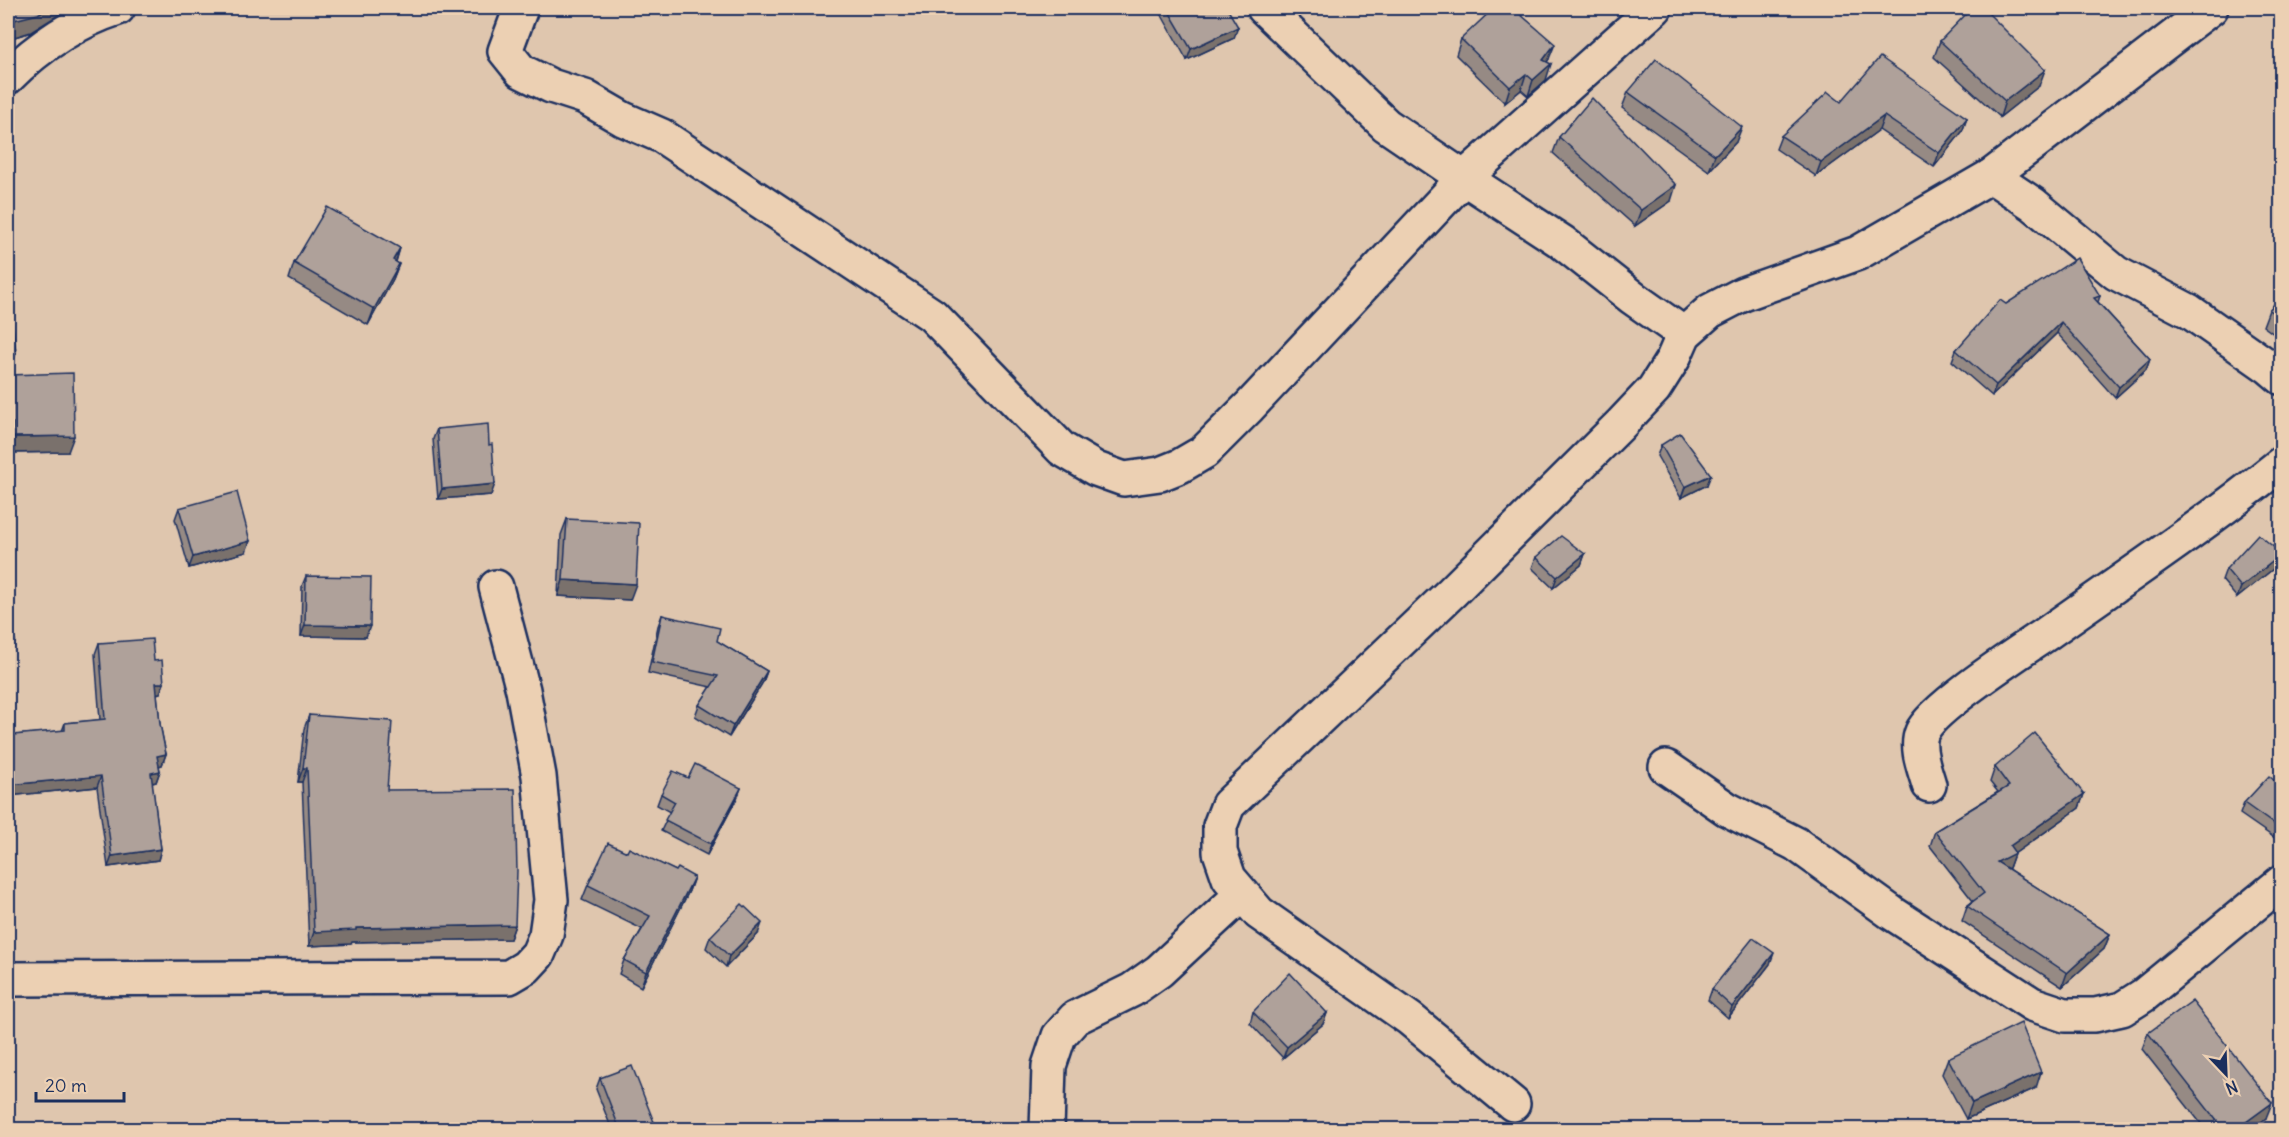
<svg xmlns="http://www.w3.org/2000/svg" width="2289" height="1137" font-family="Delius,sans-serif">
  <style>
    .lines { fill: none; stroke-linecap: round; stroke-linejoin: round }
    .minor-casing { stroke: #1b2f5e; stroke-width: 38 }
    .minor { stroke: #ecd0b3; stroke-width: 33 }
    .wall { fill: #968a84; stroke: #1b2f5e; stroke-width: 1.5 }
    .shaded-wall { fill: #7a716c; stroke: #1b2f5e; stroke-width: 1.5 }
    .building { fill: #afa19a; stroke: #1b2f5e; stroke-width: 1.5 }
  </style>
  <rect width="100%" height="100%" fill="#dfc6ae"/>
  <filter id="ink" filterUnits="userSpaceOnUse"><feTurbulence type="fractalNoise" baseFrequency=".0167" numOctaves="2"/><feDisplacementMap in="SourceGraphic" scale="12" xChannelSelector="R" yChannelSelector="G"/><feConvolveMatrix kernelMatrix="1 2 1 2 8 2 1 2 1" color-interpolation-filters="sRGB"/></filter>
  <g filter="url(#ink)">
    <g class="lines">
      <defs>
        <g id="minor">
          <path d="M521,8L505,51L521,71L551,86L585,97L623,119L662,136L932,315L1062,449L1096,469L1124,479L1160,474L1180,466L1204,452L1249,407L1464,178L1655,8"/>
          <path d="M1264,8L1386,125L1464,178L1562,242L1633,298L1684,334"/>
          <path d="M8,77C39,46 75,22 118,8"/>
          <path d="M1991,176L2033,204L2116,273L2189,311L2269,367L2282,378"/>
          <path d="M1666,767L1727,809L1796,844L1892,913L2032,1004L2065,1015H2095L2122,1009L2144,995L2282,882"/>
          <path d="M1929,785C1925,770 1915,748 1922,732C1932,708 2021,651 2046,634C2125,578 2206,524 2282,463"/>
          <path d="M8,979L509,977L526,967L538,954L546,935L551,900L539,776L523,690L496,587"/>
          <path d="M1513,1104L1410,1019L1259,913L1229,878L1220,852V826L1228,805L1452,592L1620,425L1654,389L1673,359L1684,334L1710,311L1743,294L1858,253L1991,176L2211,8"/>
          <path d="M1047,1130L1049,1066L1059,1036L1075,1018L1132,990L1159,971L1242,894"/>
        </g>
      </defs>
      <use href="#minor" class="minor-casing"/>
      <use href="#minor" class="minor"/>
    </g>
    <g class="wall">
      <path d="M8,8H68V9L31,32L8,39Z"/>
      <path d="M1161,8H1227L1234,38L1187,60L1160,12Z"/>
      <path d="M1461,39L1549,59L1547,62L1546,80L1528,96L1521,90L1505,103L1456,55Z"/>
      <path d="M1940,41L2039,86L2000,117L1934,57Z"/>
      <path d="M1628,92L1736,142L1709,171L1622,108Z"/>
      <path d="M1841,102L1967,118L1962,132L1934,167L1879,130L1816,176L1776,149L1781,136Z"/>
      <path d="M1559,137L1671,201L1635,226L1553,153Z"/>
      <path d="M400,248L396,262L399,264L393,279L368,325L289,279L294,263Z"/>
      <path d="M2100,296L2098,302L2150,359L2146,370L2115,398L2057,333L1992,396L1952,361L1956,350L2006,304Z"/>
      <path d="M2282,296V340L2263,326L2269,310Z"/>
      <path d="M8,375L68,452L8,453Z"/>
      <path d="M437,429L489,445L491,495L438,499L433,439Z"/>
      <path d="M1661,445L1707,485L1681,498L1657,456Z"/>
      <path d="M179,508L246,552L189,568L175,519Z"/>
      <path d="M567,519L630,600L558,596L561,535Z"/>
      <path d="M1585,554L1581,565L1553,588L1532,568L1536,557Z"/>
      <path d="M2278,565L2237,598L2222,580L2226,569Z"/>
      <path d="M306,576L366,637L301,636L302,586Z"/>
      <path d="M662,615L717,641L767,671L763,682L729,737L695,716L699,705L711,687L648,673L658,626Z"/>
      <path d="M99,643L154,661L164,683L160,693L157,694L160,724L166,754L162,765L159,766L160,771L156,782L152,783L161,849L158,860L108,867L97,787L8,796L14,735L62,731L65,723L100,720L95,654Z"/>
      <path d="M309,715L387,790L515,925L510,939L352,942L351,944L309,946L302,782H298L304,729Z"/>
      <path d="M1995,767L2084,794L2079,808L2014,854L2009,868L2008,869L2110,934L2104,949L2062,987L1962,921L1967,906L1973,901L1930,846L1935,831L1998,792L1990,782Z"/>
      <path d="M688,778L741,788L737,798L707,855L661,831L670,812L657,805L661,794Z"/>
      <path d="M2282,787V843L2240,814L2244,803Z"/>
      <path d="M627,852L676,871L694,877L689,891L641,987L619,974L624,960L642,929L582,900L588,885Z"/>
      <path d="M758,934L726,967L706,948L710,937Z"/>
      <path d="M1770,964L1728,1018L1708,1000L1712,989Z"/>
      <path d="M1253,1012L1327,1013L1323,1024L1283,1058L1250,1023Z"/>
      <path d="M2148,1033L2266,1118L2251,1130H2206L2142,1049Z"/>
      <path d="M1948,1058L2036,1088L1966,1119L1942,1074Z"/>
      <path d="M600,1078L652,1130H612L596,1089Z"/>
    </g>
    <g class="shaded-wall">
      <path d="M48,8H68V9L31,32L8,39V29L10,21Z"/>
      <path d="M1238,27L1234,38L1187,60L1191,49Z"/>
      <path d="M1555,44L1549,59L1537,76L1543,60Z"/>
      <path d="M1551,64L1546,80L1528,96L1533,80Z"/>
      <path d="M2045,70L2039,86L2000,117L2005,101Z"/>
      <path d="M1526,74L1521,90L1505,103L1510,87Z"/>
      <path d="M1884,116L1879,130L1816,176L1821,162Z"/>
      <path d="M1967,118L1962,132L1934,167L1939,153Z"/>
      <path d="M1742,127L1736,142L1709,171L1715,155Z"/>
      <path d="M1676,185L1671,201L1635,226L1641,210Z"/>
      <path d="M400,248L395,264L393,260Z"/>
      <path d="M399,264L393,279L368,325L374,309Z"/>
      <path d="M2061,322L2057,333L1992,396L1996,385Z"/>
      <path d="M16,353L11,367H8V354Z"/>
      <path d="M2150,359L2146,370L2115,398L2119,387Z"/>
      <path d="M13,423L8,439V424Z"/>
      <path d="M74,436L68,452L8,453L13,437Z"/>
      <path d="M1711,475L1707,485L1681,498L1685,487Z"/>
      <path d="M495,484L491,495L438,499L442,489Z"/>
      <path d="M250,541L246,552L189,568L193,557Z"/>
      <path d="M1585,554L1581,565L1553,588L1557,577Z"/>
      <path d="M2282,554L2278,565L2237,598L2241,587Z"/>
      <path d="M563,580L636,584L630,600L558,596Z"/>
      <path d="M305,625L370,626L366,637L301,636Z"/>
      <path d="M15,641L11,652L8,653V643Z"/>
      <path d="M767,671L763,682L729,737L733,726Z"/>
      <path d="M156,683H164L160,693L152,694Z"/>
      <path d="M166,754L162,765L153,767L157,756Z"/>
      <path d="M303,768H307L302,782H298Z"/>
      <path d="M160,771L156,782L147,784L151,773Z"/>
      <path d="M101,776L97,787L8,796V785Z"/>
      <path d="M741,788L737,798L707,855L711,844Z"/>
      <path d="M2084,794L2079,808L2014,854L2009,868L1991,876L1997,862L2010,846Z"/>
      <path d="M161,849L158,860L108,867L112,856Z"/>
      <path d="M694,877L689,891L641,987L646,972Z"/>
      <path d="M762,923L758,934L726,967L729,956Z"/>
      <path d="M515,925L510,939L352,942L351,944L309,946L314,932L356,928Z"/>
      <path d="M2110,934L2104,949L2062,987L2067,973Z"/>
      <path d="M1774,953L1770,964L1728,1018L1732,1007Z"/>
      <path d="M1327,1013L1323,1024L1283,1058L1287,1047Z"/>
      <path d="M2041,1072L2036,1088L1966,1119L1972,1103Z"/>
      <path d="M2272,1103L2266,1118L2251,1130H2235Z"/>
      <path d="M654,1122L652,1130H637Z"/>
    </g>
    <g class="building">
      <path d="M8,8H48L38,14L10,21L8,16Z"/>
      <path d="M1167,8H1227L1238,27L1191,49Z"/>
      <path d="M1494,8H1513L1555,44L1543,60L1551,64L1533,80L1526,74L1510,87L1461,39Z"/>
      <path d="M1972,8H1983L2045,70L2005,101L1940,41Z"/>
      <path d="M1880,57L1967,118L1939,153L1884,116L1821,162L1781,136L1828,92L1841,102Z"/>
      <path d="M1656,59L1742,127L1715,155L1628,92Z"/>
      <path d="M1592,98L1676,185L1641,210L1559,137Z"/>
      <path d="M327,207L400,248L393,260L399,264L374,309L294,263Z"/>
      <path d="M2077,258L2100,296L2094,298L2150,359L2119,387L2061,322L1996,385L1956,350L2000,300L2006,304Z"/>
      <path d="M2282,296V320L2269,310Z"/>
      <path d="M10,297L16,353L8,354V298Z"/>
      <path d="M73,373L74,436L13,437V423L8,424V375Z"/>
      <path d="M488,424L489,445L492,444L495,484L442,489L437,429Z"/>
      <path d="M1680,433L1711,475L1685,487L1661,445Z"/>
      <path d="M237,492L250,541L193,557L179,508Z"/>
      <path d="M567,519L639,523L636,584L563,580Z"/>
      <path d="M2258,534L2282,554L2241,587L2226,569Z"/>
      <path d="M1561,536L1585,554L1557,577L1536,557Z"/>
      <path d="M306,576L371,577L370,626L305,625Z"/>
      <path d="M8,610L15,641L8,643Z"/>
      <path d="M662,615L720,628L717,641L767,671L733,726L699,705L718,676L652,662Z"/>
      <path d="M152,639L154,661L162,660L164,683H156L160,724L166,754L157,756L160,771L151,773L161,849L112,856L101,776L8,785V729L13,728L14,735L65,730V723L105,719L99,643Z"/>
      <path d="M309,715L392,721L387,790L515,789L517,871L515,925L356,928V930L314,932L307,768H303Z"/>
      <path d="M2035,733L2084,794L2010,846L2015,853L1997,862L2110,934L2067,973L1967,906L1984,893L1935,831L2009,786L1995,767Z"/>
      <path d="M695,764L741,788L711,844L665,820L675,802L661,794L673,771L688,778Z"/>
      <path d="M2269,776L2282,787V830L2244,803Z"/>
      <path d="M608,843L627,852L629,848L676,871L678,868L694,877L646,972L624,960L650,916L588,885Z"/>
      <path d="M742,904L762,923L729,956L710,937Z"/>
      <path d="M1753,938L1774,953L1732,1007L1712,989Z"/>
      <path d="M1290,973L1327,1013L1287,1047L1253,1012Z"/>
      <path d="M2192,1001L2272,1103L2235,1130H2224L2148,1033Z"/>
      <path d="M2021,1023L2041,1072L1972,1103L1948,1058Z"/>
      <path d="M632,1066L654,1122L637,1130H620L600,1078Z"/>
    </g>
  </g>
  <rect width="2289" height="1137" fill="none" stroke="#ecd0b3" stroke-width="30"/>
  <rect x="15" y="15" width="2259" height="1107" fill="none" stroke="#1b2f5e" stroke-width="2" filter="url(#ink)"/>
  <g transform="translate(2226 1074) rotate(157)" stroke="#ecd0b3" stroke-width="4.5" paint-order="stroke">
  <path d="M0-4.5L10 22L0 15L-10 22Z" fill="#1b2f5e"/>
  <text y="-9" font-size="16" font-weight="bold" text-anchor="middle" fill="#1b2f5e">N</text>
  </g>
  <path d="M36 1092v9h88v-9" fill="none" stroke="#1b2f5e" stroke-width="3"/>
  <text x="45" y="1092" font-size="18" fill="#1b2f5e" stroke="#ecd0b3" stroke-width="4.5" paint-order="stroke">20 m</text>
</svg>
